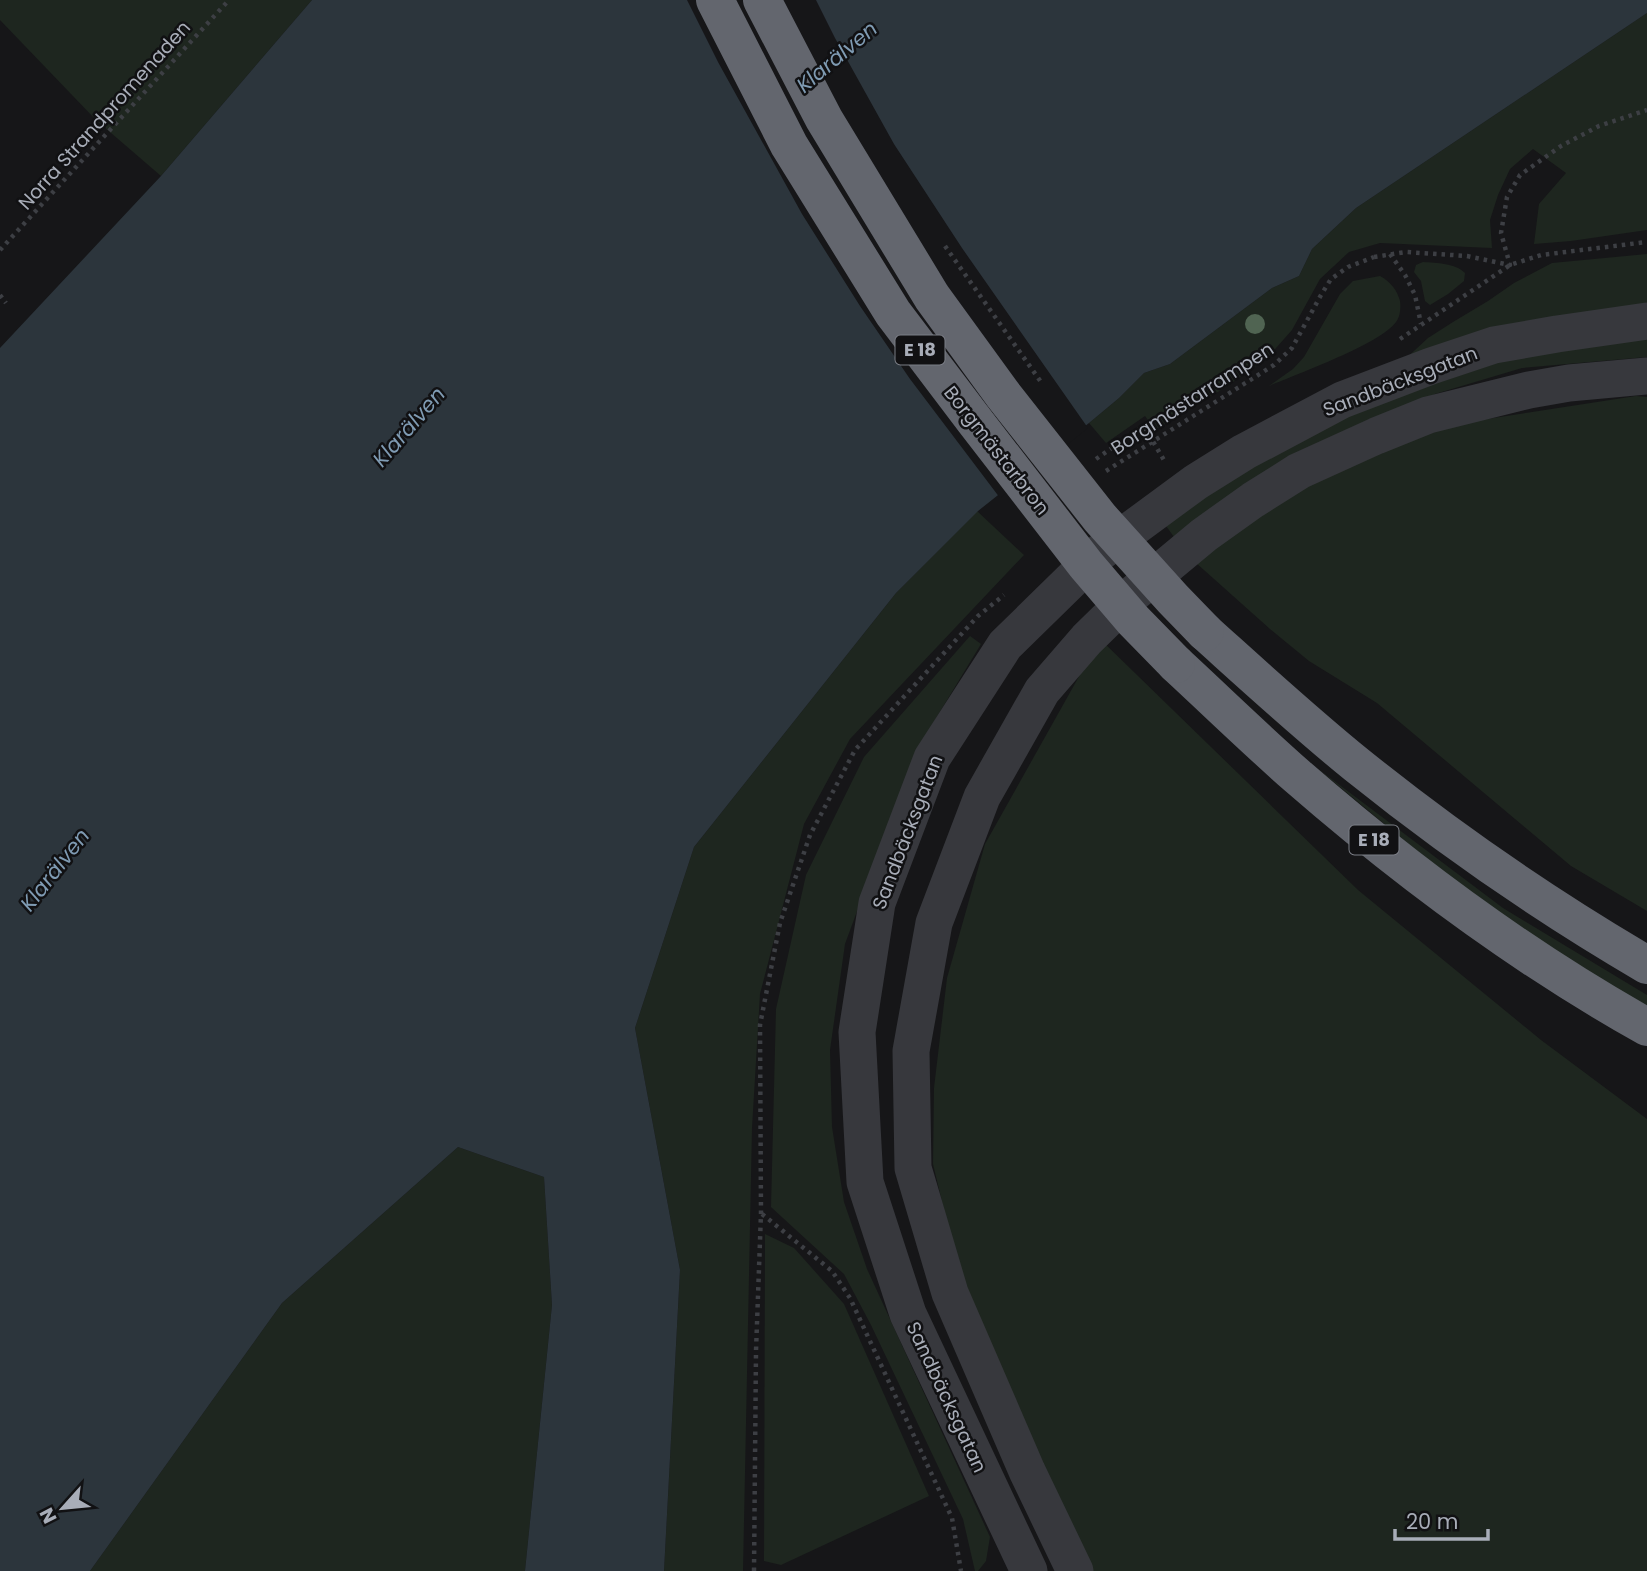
<svg xmlns="http://www.w3.org/2000/svg" width="1647" height="1571" font-family="Poppins,sans-serif">
  <style>
    .green { fill: #1e261f }
    .water { fill: #2c353c }
    .pier { fill: #161618 }
    .lines { fill: none; stroke-linecap: round; stroke-linejoin: round }
    .path { stroke: #3d3f44; stroke-width: 4.5; stroke-dasharray: 3.5 5; stroke-linecap: butt }
    .minor { stroke: #37383d; stroke-width: 37 }
    .highway { stroke: #63666e; stroke-width: 38 }
    .path-bridge { stroke: #3d3f44; stroke-width: 4.5; stroke-dasharray: 3.5 5; stroke-linecap: butt }
    .highway-bridge { stroke: #63666e; stroke-width: 38 }
    .tree { fill: #506452 }
    .labels { text-anchor: middle; stroke-width: 5; stroke-linejoin: round; paint-order: stroke }
    .shield { fill: #111113; stroke: #7b7e86; stroke-width: 2 }
    .shield-label { font-size: 18px; font-weight: bold; fill: #a8adb8 }
    .street-label { font-size: 19px; fill: #a8adb8; stroke: #111113 }
    .water-label { font-size: 21px; font-style: italic; fill: #7f9bb3; stroke: #111113 }
  </style>
  <rect width="100%" height="100%" fill="#161618"/>
  <g class="green">
    <path d="M0,0H312L161,176L96,120L0,20Z"/>
    <path d="M1647,13V230L1571,241L1534,244L1539,204L1566,173L1533,149L1510,169L1498,195L1490,220L1492,248L1380,243L1349,252L1320,279L1292,330L1267,358L1226,387L1155,430L1145,416L1106,443L1089,423L1119,398L1144,373L1170,364L1272,288L1299,276L1312,249L1356,208Z"/>
    <path d="M1647,254V309L1402,362L1428,338L1453,322L1488,301L1514,283L1552,263Z"/>
    <path d="M1423,262C1437,263 1455,263 1465,273L1464,281L1448,294L1430,305L1425,301L1421,281L1414,272L1416,265Z"/>
    <path d="M1380,276C1391,282 1397,290 1400,301C1401,308 1400,317 1396,322C1380,344 1297,374 1269,386L1293,369L1304,357L1340,294L1353,281Z"/>
    <path d="M1647,336V357L1522,368L1435,394L1353,431L1174,537L1161,519L1340,411L1529,350Z"/>
    <path d="M1636,396L1647,397V911L1571,866L1377,703L1309,661L1270,629L1195,562L1295,489L1448,425Z"/>
    <path d="M977,511L1024,555L850,739L804,824L760,994L752,1128L743,1571H664L680,1270L635,1028L694,847L896,593Z"/>
    <path d="M970,636L981,644L924,738L899,797L845,944L830,1050L832,1127L844,1202L867,1269L990,1537L986,1561L978,1571H975L963,1519L871,1325L844,1274L771,1207L776,1009L806,875L864,757Z"/>
    <path d="M1100,639L1358,890L1541,1040L1647,1119V1571H1091L963,1289L933,1164L934,1088L947,978L985,844Z"/>
    <path d="M1317,768L1503,908L1647,995V1008L1476,900Z"/>
    <path d="M458,1147L544,1177L552,1305L525,1571H90L282,1303Z"/>
    <path d="M765,1234L794,1248L844,1304L929,1496L781,1565L764,1561Z"/>
  </g>
  <path class="water" d="M312,0H1647V13L1356,208L1312,249L1299,276L1272,288L1170,364L1144,373L1119,398L1089,423L978,511L896,593L694,847L635,1028L680,1270L664,1571H525L552,1305L544,1177L458,1147L282,1303L90,1571H0V348L161,176Z"/>
  <path class="pier" d="M687,0H816L835,38L894,144L962,248L1088,428L1000,498L910,379L860,306L802,214L718,62Z"/>
  <g class="lines">
    <g class="path">
      <path d="M945,246L1041,382"/>
      <path d="M0,250L229,0"/>
      <path d="M1390,254L1405,275L1415,295L1421,324"/>
      <path d="M1374,257L1406,252L1467,256L1510,265L1501,233L1507,197L1520,175L1561,146L1599,126L1647,110"/>
      <path d="M0,295L6,303"/>
      <path d="M1400,339L1510,265L1541,255L1647,242"/>
      <path d="M1096,459L1144,426L1165,462"/>
      <path d="M762,1214L832,1271L850,1298L952,1518L961,1571"/>
      <path d="M754,1571L756,1351L761,1213L760,1025L780,923L810,835L855,750L978,616L1004,595"/>
    </g>
    <g class="minor">
      <path d="M1029,1571L908,1314L865,1182L857,1032L877,903L932,758L1005,645L1098,554L1196,482L1244,452L1342,400L1431,366L1494,345L1557,334L1647,321"/>
      <path d="M1075,1571L1027,1471L950,1293L913,1168L911,1051L934,923L982,797L1042,691L1087,639L1133,594L1204,535L1253,500L1299,471L1376,436L1428,415L1529,390L1569,383L1647,376"/>
    </g>
    <g class="highway">
      <path d="M1205,632C1255,677 1305,723 1357,765C1449,839 1546,906 1647,965"/>
      <path d="M1176,664C1216,701 1256,740 1297,776C1405,870 1522,957 1647,1027"/>
    </g>
    <path class="path-bridge" d="M1106,471L1274,365L1292,348L1321,295L1331,279L1348,267L1374,257"/>
    <g class="highway-bridge">
      <path d="M715,0L789,145L893,313L974,420L1086,565L1133,620L1176,664"/>
      <path d="M762,0L824,119L932,297L1004,396L1100,518L1173,599L1205,632"/>
    </g>
  </g>
  <circle class="tree" cx="1255" cy="324" r="10"/>
  <g class="labels">
    <g class="shield">
      <rect x="895.5" y="335.5" width="49" height="29" rx="5"/>
      <rect x="1349.5" y="825.5" width="49" height="29" rx="5"/>
    </g>
    <g class="shield-label">
      <text x="920" y="356">E 18</text>
      <text x="1374" y="846">E 18</text>
    </g>
    <g class="street-label">
      <text transform="translate(104 115) rotate(-48)" y="7">Norra Strandpromenaden</text>
      <text transform="translate(1400 381) rotate(-21)" y="7">Sandbäcksgatan</text>
      <text transform="translate(1192 398) rotate(-33)" y="7">Borgmästarrampen</text>
      <text transform="translate(997 450) rotate(52)" y="7">Borgmästarbron</text>
      <text transform="translate(907 832) rotate(-69)" y="7">Sandbäcksgatan</text>
      <text transform="translate(947 1397) rotate(65)" y="7">Sandbäcksgatan</text>
    </g>
    <g class="water-label">
      <text transform="translate(837 57) rotate(-40)" y="7">Klarälven</text>
      <text transform="translate(409 427) rotate(-49)" y="7">Klarälven</text>
      <text transform="translate(55 870) rotate(-52)" y="7">Klarälven</text>
    </g>
  </g>
  <g transform="translate(63 1508) rotate(243)" stroke="#111113" stroke-width="5" paint-order="stroke">
  <path d="M0-5L12 26L0 18L-12 26Z" fill="#a8adb8"/>
  <text y="-10" font-size="19" font-weight="bold" text-anchor="middle" fill="#a8adb8">N</text>
  </g>
  <path d="M1395 1529v10h93v-10" fill="none" stroke="#a8adb8" stroke-width="3.5"/>
  <text x="1406" y="1529" font-size="21" fill="#a8adb8" stroke="#111113" stroke-width="5" paint-order="stroke">20 m</text>
</svg>
